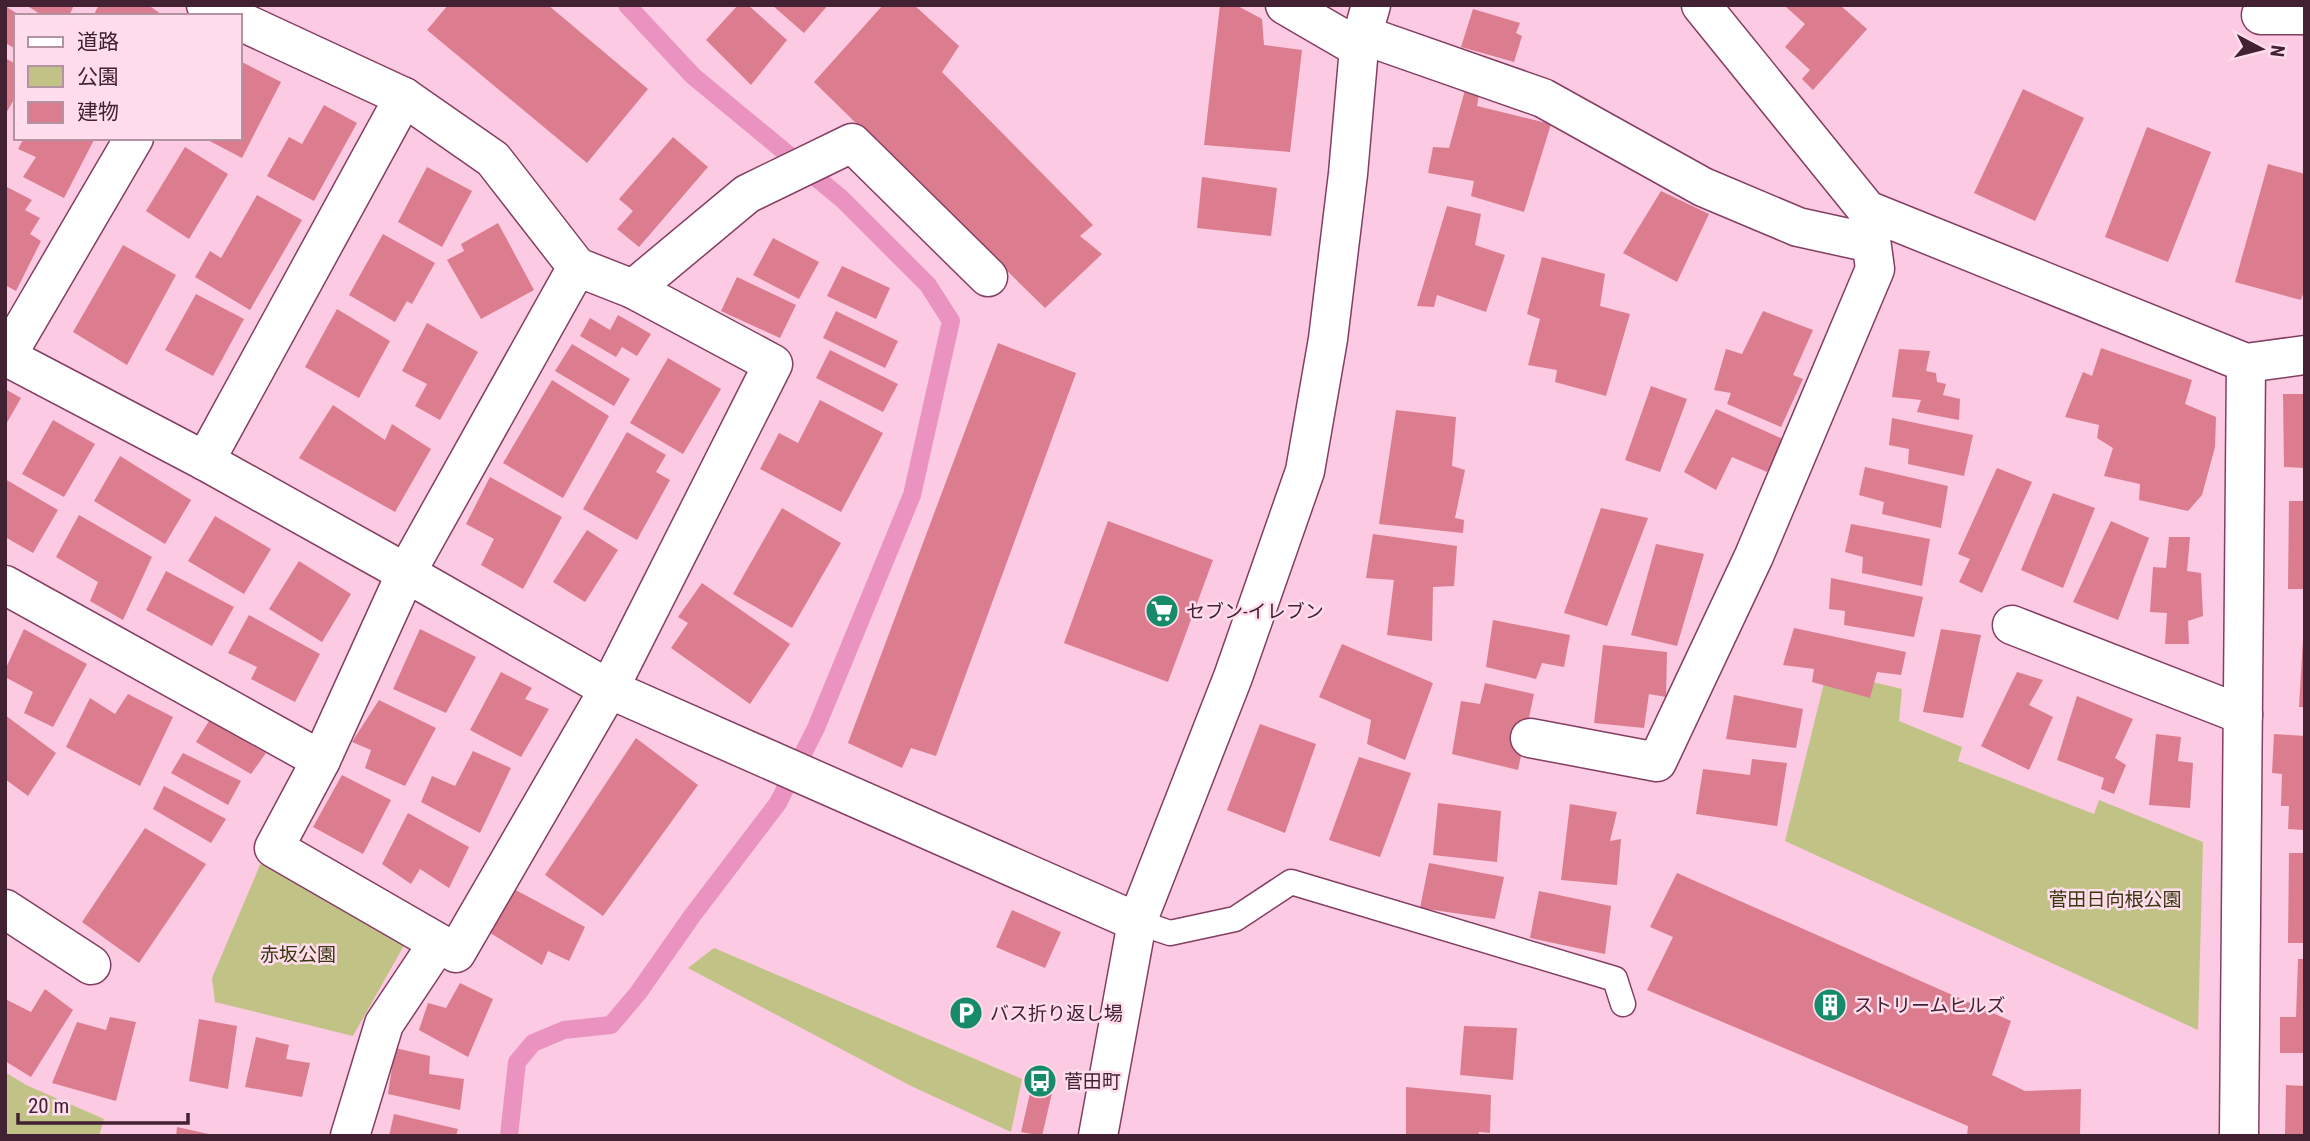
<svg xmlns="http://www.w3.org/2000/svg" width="2310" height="1141" font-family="'Roboto Condensed','Noto Sans JP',sans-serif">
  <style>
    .green { fill: #c1c286 }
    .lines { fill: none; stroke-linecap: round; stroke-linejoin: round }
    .stream { stroke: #eb93c0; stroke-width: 18 }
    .building { fill: #db7d8f }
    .lane-casing { stroke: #843e63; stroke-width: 27 }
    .street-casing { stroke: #843e63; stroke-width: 41 }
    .secondary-casing { stroke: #843e63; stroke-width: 41 }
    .lane { stroke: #fff; stroke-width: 24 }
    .street { stroke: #fff; stroke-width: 38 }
    .secondary { stroke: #fff; stroke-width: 38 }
    .labels { text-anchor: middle; stroke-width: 5; stroke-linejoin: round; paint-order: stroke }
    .poi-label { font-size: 19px; fill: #412132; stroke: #ffddec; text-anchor: start }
    .park-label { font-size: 19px; fill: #38370e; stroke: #ffddec }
  </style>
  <rect width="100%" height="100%" fill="#fccae2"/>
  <g class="green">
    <path d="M1827,671L1902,689L1899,721L1962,747L1958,761L2094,814L2099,800L2203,842L2198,1030L1785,841Z"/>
    <path d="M263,858L407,940L353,1036L215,1002L212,978Z"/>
    <path d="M714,948L1022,1079L1011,1132L911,1086L688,968Z"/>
    <path d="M5,1072L26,1085L104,1119L99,1136H5Z"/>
  </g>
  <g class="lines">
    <path class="stream" d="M509,1136L517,1062L533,1043L564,1030L611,1025L638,993L692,916L778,803L816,728L912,495L951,321L928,285L842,199L693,76L627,5"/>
  </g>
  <g class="building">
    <path d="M26,5H74L69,16H43Z"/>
    <path d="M99,5H148L164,16H93Z"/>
    <path d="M448,5H548L648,89L587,163L427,30Z"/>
    <path d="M738,5H748L787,40L751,85L706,40Z"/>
    <path d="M772,5H828L804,33Z"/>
    <path d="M883,5H914L959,46L942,72L1093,225L1080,236L1102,254L1045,308L814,82Z"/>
    <path d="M1220,5H1236L1262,19L1264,45L1302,50L1290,152L1204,145Z"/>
    <path d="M1787,5H1840L1867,29L1813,90L1802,79L1810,70L1785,47L1805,24L1786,7Z"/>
    <path d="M5,6L21,16H16V49L5,43Z"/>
    <path d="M1473,9L1520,23L1516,33L1522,36L1514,62L1461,47Z"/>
    <path d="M5,58L16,64V96L5,115Z"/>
    <path d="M240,61L281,82L242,158L204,138H240Z"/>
    <path d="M2023,89L2084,118L2035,221L1974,193Z"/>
    <path d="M1465,90L1479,94L1477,106L1551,124L1524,212L1471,196L1474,181L1428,173L1433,147L1449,148Z"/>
    <path d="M324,105L357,123L314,201L267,176L289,137L302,144Z"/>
    <path d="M2147,127L2211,152L2168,262L2105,237Z"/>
    <path d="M673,137L708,167L639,247L617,229L633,211L619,199Z"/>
    <path d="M24,138H95L64,198L23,177L36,157L18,149Z"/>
    <path d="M185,147L228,174L189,239L146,211Z"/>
    <path d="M2268,164L2305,174V288L2301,300L2235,282Z"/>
    <path d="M427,167L472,191L442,247L398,222Z"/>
    <path d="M1202,177L1277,188L1271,236L1197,228Z"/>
    <path d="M5,186L32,200L25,210L40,218L30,234L41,241L16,291L5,285Z"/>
    <path d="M1661,191L1709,214L1677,282L1623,253Z"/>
    <path d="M257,195L302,220L250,310L195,277L210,251L221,258Z"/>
    <path d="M1447,206L1481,214L1475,245L1505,255L1486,312L1437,295L1434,307L1417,306Z"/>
    <path d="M498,223L534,290L481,319L447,260L464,251L461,244Z"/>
    <path d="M383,234L435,263L412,304L407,301L395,322L349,295Z"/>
    <path d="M773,238L819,262L799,299L753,275Z"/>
    <path d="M123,245L176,275L127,365L73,332Z"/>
    <path d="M1542,257L1605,274L1600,306L1630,314L1606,396L1555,382L1557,370L1528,365L1540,319L1527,314Z"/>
    <path d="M842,266L890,288L876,319L827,296Z"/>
    <path d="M737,277L796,305L780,338L721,311Z"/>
    <path d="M196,294L244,319L213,376L165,350Z"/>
    <path d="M337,309L390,341L359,398L305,367Z"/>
    <path d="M836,311L898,341L885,368L823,338Z"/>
    <path d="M1763,311L1813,330L1793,375L1803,379L1781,427L1727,404L1731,393L1714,390L1726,349L1742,354Z"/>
    <path d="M618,315L651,334L637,356L622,347L616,357L580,336L590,318L610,330Z"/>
    <path d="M427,323L478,352L440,420L415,406L427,384L402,371Z"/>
    <path d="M998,343L1076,373L936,756L911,748L902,768L848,743Z"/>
    <path d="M572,344L630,379L614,406L555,371Z"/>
    <path d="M2101,348L2192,380L2185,404L2216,417L2215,447L2202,495L2188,511L2139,500L2140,484L2104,476L2113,448L2097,438L2099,425L2065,417L2083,372L2092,376Z"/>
    <path d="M1899,349L1930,351L1926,371L1936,373L1937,382L1946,384L1943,395L1960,399L1959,420L1917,412L1921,400L1892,397Z"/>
    <path d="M830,350L898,384L883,412L816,378Z"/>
    <path d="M668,358L721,389L683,454L630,423Z"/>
    <path d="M552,380L609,416L563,498L503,463Z"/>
    <path d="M1651,386L1687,399L1660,472L1625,460Z"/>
    <path d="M5,389L21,398L5,426Z"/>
    <path d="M2283,394H2305V468L2284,467Z"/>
    <path d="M820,400L883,433L841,512L760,469L779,433L798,443Z"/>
    <path d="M333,405L385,440L392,424L431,449L395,512L299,458Z"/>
    <path d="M1716,409L1783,439L1767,472L1732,457L1716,490L1684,472Z"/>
    <path d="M1396,410L1456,417L1452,466L1465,470L1455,518L1464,520L1463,533L1379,524Z"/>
    <path d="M1892,418L1973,435L1964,476L1908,464L1909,449L1889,445Z"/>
    <path d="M53,420L95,444L64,497L22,474Z"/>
    <path d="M627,432L666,455L656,472L670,480L637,540L583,509Z"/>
    <path d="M120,456L191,500L165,544L94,501Z"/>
    <path d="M1865,467L1948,486L1941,528L1882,514L1884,502L1859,495Z"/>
    <path d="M1997,468L2032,482L1982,593L1959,582L1970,559L1958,554Z"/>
    <path d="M490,477L562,517L523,589L481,565L494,539L466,524Z"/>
    <path d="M5,479L58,510L33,553L5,537Z"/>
    <path d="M2053,493L2095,508L2063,588L2021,570Z"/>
    <path d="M2289,501H2305V589H2288Z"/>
    <path d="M782,508L841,543L792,628L733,594Z"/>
    <path d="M1601,508L1648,518L1607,626L1564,613Z"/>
    <path d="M79,515L152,557L123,620L90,601L98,582L56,557Z"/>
    <path d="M215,516L271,549L244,594L188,561Z"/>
    <path d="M1108,521L1213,560L1168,682L1064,643Z"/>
    <path d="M2111,521L2149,538L2118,620L2073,602Z"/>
    <path d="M1851,524L1930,539L1922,586L1862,573L1863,557L1845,552Z"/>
    <path d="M587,530L618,550L585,602L553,582Z"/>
    <path d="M1373,534L1457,546L1454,586L1433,587L1432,641L1387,635L1394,580L1366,578Z"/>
    <path d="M2169,537H2190L2187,571L2201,573L2203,616L2188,621L2189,644H2165L2167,613L2150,612L2153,567L2166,568Z"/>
    <path d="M1656,544L1704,554L1677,646L1631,635Z"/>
    <path d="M299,561L351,594L322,642L269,609Z"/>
    <path d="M166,571L234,607L212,646L146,610Z"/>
    <path d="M1831,578L1923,597L1914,637L1844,625L1845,611L1829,609Z"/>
    <path d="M702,583L790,644L750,704L671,648L688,623L678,617Z"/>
    <path d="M249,615L320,654L295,702L251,679L257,667L228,653Z"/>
    <path d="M1493,620L1570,635L1564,667L1542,663L1536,679L1486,667Z"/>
    <path d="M1794,628L1906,652L1901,675L1877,672L1870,698L1812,682L1814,669L1783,665Z"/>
    <path d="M24,629L87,664L53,727L24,713L33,692L5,677V670Z"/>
    <path d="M420,629L476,657L446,713L393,689Z"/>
    <path d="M1941,629L1981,635L1963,718L1923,712Z"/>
    <path d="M2303,639H2305V707H2299Z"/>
    <path d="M1342,644L1433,683L1405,760L1367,744L1371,720L1319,697Z"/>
    <path d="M1603,645L1667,652L1666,697L1649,694L1644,728L1594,723Z"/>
    <path d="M501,672L532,688L525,699L549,709L521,757L470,730Z"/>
    <path d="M2017,672L2043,680L2029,705L2053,717L2029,770L1981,746Z"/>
    <path d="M1485,683L1534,694L1518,770L1452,754L1461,701L1480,704Z"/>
    <path d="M128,694L173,717L140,786L66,747L90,698L115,714Z"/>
    <path d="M1734,695L1803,709L1796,748L1726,739Z"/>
    <path d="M2077,696L2133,719L2115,758L2126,765L2114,794L2101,789L2104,778L2057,760Z"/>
    <path d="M379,700L436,728L405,786L365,768L371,750L352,742Z"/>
    <path d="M5,715L56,753L28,796L5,779Z"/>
    <path d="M209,721L266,753L251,774L196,742Z"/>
    <path d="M1260,724L1316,744L1285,833L1227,810Z"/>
    <path d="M2156,734L2181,737L2178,761L2193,763L2190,808L2149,805Z"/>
    <path d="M2274,734L2305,736V830L2288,829L2289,806H2281L2282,774L2272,773Z"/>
    <path d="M636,738L698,785L603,916L545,875Z"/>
    <path d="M473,751L511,768L480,833L421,802L432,776L455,786Z"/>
    <path d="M183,753L241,781L228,805L171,773Z"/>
    <path d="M1359,757L1411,773L1380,857L1329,840Z"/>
    <path d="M1752,759L1787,763L1777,826L1696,814L1703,769L1750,775Z"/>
    <path d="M342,775L391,800L363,854L313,827Z"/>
    <path d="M164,786L226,819L211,843L153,809Z"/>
    <path d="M1438,803L1501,811L1497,862L1433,855Z"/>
    <path d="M1570,804L1617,812L1610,841L1621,839L1617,885L1561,880Z"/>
    <path d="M408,813L469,847L449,888L420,869L411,884L382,864Z"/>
    <path d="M145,828L206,864L139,963L82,922Z"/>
    <path d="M2289,853H2305V943H2288Z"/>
    <path d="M1429,863L1504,877L1495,919L1420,908Z"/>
    <path d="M1677,873L2011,1021L1992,1075L2025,1091L2081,1089L2080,1136H1967L1968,1126L1647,990L1673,937L1650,927Z"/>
    <path d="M510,887L585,927L569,961L548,951L542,965L487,931Z"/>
    <path d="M1539,891L1611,906L1605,954L1530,938Z"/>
    <path d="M1012,910L1061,932L1045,968L996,947Z"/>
    <path d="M2298,959H2305V1053H2280V1017H2296Z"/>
    <path d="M460,983L493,999L468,1057L419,1030L428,1003L446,1008Z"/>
    <path d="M45,989L73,1010L31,1077L5,1061V999L31,1012Z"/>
    <path d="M110,1017L136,1022L116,1101L52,1083L77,1022L106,1030Z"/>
    <path d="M199,1019L237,1026L228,1089L189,1081Z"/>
    <path d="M1464,1026L1517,1028L1513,1080L1460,1075Z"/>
    <path d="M256,1037L289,1045L286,1059L310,1063L302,1097L245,1087Z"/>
    <path d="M395,1048L430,1056L429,1074L464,1079L460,1110L388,1094Z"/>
    <path d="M2286,1085L2305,1086V1136H2285Z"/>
    <path d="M1406,1087L1491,1095L1490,1133L1479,1132L1478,1136H1406Z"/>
    <path d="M1031,1089L1052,1093L1042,1136L1021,1132Z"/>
    <path d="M394,1114L458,1129L456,1136H389Z"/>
    <path d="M177,1127L213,1135V1136H176Z"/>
  </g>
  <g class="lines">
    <defs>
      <path id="lane" d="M1137,922L1170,933L1235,919L1291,882L1615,979L1623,1004"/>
      <g id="street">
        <path d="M206,5L228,16"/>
        <path d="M1285,5L1359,48"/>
        <path d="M1701,5L1867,210L2246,363L2305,355"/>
        <path d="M2261,15H2305"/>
        <path d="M240,21L404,97L493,159L577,267L633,289L773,364L609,689L456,953L274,848L321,760L406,573L577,267"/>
        <path d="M1363,35L1543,98L1703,187L1798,227L1871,243"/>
        <path d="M633,289L747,194L852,143L988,277"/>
        <path d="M5,356L205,461L406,573L609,689L1137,922"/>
        <path d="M6,357L134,138"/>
        <path d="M205,461L404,97"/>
        <path d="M5,585L321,760"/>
        <path d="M2012,625L2243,715"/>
        <path d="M1530,738L1657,762L1754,556L1875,269L1867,210"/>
        <path d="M5,909L91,965"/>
        <path d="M350,1136L384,1024L438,943"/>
        <path d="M2239,1136L2246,363"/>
      </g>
      <path id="secondary" d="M1098,1136L1137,922L1233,677L1305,471L1328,339L1348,174L1359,48L1371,5"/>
    </defs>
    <use href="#lane" class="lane-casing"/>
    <use href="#street" class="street-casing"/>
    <use href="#secondary" class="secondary-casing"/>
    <use href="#lane" class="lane"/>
    <use href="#street" class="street"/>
    <use href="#secondary" class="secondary"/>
  </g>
  <defs>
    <symbol id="supermarket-disc" viewBox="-11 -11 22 22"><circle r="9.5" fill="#178a6a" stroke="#ffddec"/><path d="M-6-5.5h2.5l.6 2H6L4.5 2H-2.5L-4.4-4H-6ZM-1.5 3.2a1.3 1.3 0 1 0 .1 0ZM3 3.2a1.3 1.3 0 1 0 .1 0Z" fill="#fff"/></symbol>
    <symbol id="building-disc" viewBox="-11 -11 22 22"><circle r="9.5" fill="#178a6a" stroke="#ffddec"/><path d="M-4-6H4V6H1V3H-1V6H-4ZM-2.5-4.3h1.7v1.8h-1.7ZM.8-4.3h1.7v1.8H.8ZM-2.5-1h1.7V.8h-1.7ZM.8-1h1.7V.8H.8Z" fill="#fff"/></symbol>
    <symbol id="parking-disc" viewBox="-11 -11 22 22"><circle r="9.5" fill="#178a6a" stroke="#ffddec"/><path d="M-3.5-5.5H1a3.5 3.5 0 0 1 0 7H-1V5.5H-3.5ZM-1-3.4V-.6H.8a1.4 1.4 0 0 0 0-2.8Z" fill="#fff"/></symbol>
    <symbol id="bus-disc" viewBox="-11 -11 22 22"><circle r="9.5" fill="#178a6a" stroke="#ffddec"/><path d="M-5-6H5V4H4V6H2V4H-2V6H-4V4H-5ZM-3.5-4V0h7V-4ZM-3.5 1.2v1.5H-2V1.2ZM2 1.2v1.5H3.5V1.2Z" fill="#fff"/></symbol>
  </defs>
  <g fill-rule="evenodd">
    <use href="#supermarket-disc" x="1143" y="592" width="38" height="38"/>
    <use href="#building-disc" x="1811" y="986" width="38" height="38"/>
    <use href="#parking-disc" x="947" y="994" width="38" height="38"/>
    <use href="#bus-disc" x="1021" y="1062" width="38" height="38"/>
  </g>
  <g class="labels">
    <g class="poi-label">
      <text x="1186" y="618">セブン-イレブン</text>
      <text x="1854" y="1012">ストリームヒルズ</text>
      <text x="990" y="1020">バス折り返し場</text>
      <text x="1064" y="1088">菅田町</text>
    </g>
    <g class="park-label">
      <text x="2115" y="906">菅田日向根公園</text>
      <text x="298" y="961">赤坂公園</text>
    </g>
  </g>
  <rect width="2310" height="1141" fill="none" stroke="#412132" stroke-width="14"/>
  <rect x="14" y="14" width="228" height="126" fill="#ffddec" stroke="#b392a2" stroke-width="2"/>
  <rect x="28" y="37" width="35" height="10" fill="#ffffff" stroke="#b392a2" stroke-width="2"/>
  <text x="77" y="49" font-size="21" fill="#412132">道路</text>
  <rect x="28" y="66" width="35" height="21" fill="#c1c286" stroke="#b392a2" stroke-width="2"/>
  <text x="77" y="84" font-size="21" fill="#412132">公園</text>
  <rect x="28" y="102" width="35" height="21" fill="#db7d8f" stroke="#b392a2" stroke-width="2"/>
  <text x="77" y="119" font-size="21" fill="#412132">建物</text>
  <g transform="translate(2261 49) rotate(97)" stroke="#ffddec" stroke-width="5" paint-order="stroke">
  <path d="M0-5L12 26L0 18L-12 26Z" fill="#412132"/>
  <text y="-10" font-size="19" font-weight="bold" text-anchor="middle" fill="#412132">N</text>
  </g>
  <path d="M18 1113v10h170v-10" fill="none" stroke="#412132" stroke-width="3.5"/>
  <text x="28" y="1113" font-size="21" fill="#412132" stroke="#ffddec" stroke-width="5" paint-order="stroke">20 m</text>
</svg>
